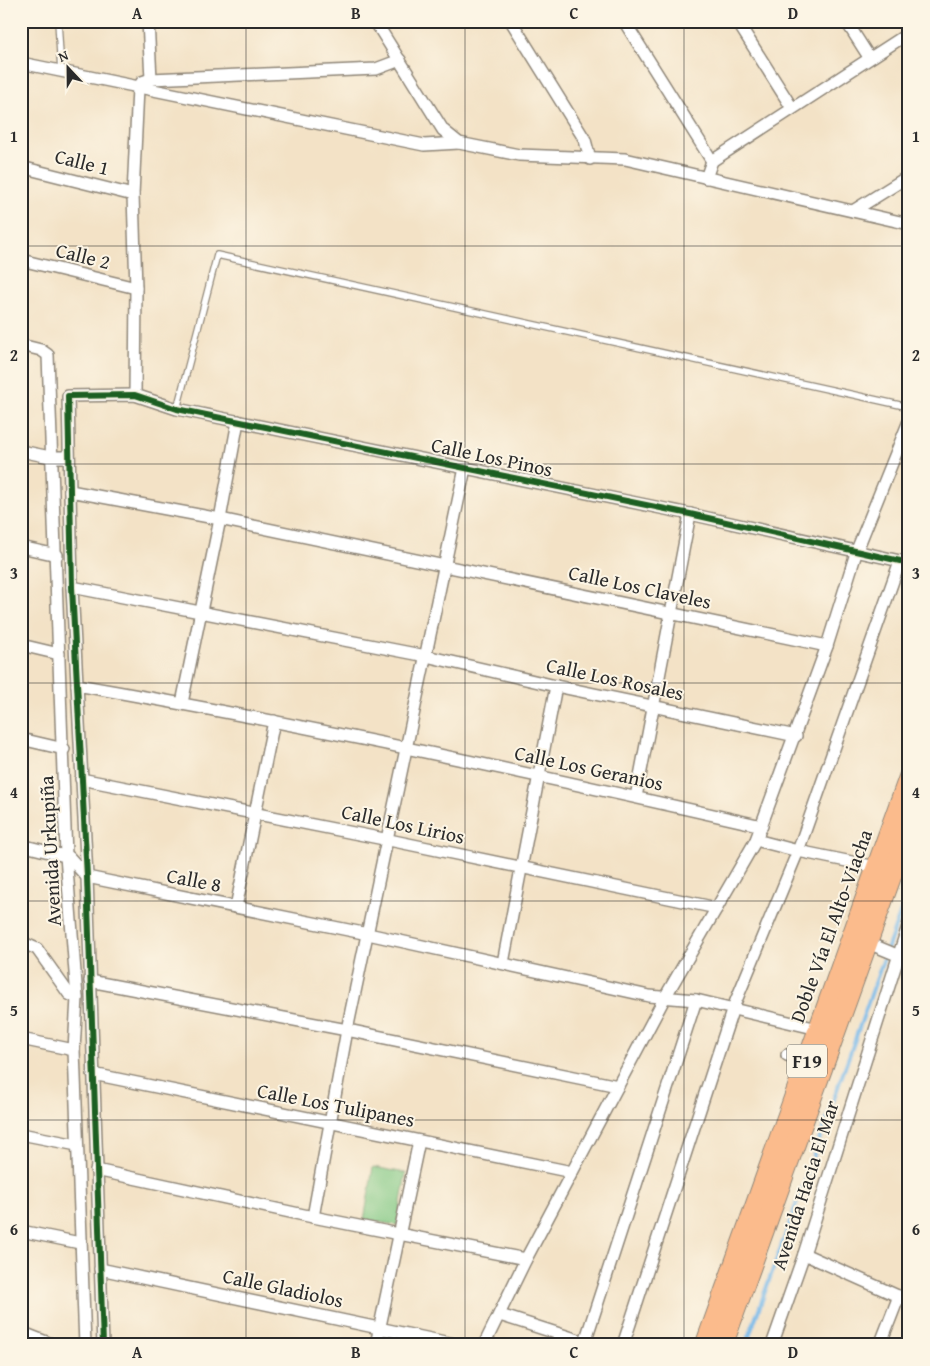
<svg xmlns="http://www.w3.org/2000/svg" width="930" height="1366" font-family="'Gentium Book Plus',serif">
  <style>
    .green { fill: #81c883; stroke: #567a57 }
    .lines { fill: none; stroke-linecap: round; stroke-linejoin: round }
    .stream { stroke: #74b7e9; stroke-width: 4 }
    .service-casing { stroke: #8f8678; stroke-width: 8 }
    .minor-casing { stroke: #8f8678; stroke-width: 14 }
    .trunk-casing { stroke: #8f8678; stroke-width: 21 }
    .service { stroke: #fff; stroke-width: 5.5 }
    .minor { stroke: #fff; stroke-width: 11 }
    .trunk { stroke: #fbbb8c; stroke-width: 19 }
    .cycleway-casing { stroke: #fcf5e5; stroke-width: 9 }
    .cycleway { stroke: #1b5e20; stroke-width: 6 }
    .grid { fill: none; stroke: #2b2b2b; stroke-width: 1; stroke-opacity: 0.55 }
    .labels { text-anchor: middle; stroke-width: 4; stroke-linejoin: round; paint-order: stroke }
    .shield { fill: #fcf5e5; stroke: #6a6863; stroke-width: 1 }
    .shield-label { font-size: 19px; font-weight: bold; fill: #2b2b2b }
    .street-label { font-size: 20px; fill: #2b2b2b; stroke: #fcf5e5 }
    .neatline { fill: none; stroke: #2b2b2b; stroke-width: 2 }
    .grid-label { font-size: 16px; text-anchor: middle; font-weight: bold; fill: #2b2b2b }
  </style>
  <rect width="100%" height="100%" fill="#fcf5e5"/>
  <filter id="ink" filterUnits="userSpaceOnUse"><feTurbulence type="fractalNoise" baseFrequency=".02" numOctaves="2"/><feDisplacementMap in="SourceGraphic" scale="10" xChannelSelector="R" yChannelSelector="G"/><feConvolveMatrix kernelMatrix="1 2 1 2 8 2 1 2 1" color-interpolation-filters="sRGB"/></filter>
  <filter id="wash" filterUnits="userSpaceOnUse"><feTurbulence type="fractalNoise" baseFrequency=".0096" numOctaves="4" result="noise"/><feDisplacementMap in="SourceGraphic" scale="20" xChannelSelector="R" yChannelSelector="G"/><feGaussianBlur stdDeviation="1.12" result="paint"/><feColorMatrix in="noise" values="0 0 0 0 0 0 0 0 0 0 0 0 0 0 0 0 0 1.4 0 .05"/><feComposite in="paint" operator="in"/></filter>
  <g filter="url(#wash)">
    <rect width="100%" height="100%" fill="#f3e2c6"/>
    <path class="green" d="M373,1167L406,1173L397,1225L364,1220Z"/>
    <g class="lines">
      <path class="stream" d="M746,1345L909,888"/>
    </g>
  </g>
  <g filter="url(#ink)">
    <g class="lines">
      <defs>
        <g id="service">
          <path d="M58,21L61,72"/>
          <path d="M177,409L217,255L909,407"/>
        </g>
        <g id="minor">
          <path d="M148,21L151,79"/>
          <path d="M375,21L443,130L459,143L519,155L625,159L909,224"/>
          <path d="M511,21L585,140L590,159"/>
          <path d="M624,21L712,161"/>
          <path d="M737,21L792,108"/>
          <path d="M846,21L869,57"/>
          <path d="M21,63L424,145L459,143"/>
          <path d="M21,167L133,195"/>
          <path d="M706,178L712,161L909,33"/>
          <path d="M853,211L909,176"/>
          <path d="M21,260L136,288"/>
          <path d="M21,345L41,350L48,355L66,856L77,998L74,1050L85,1345"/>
          <path d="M135,395L136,288L133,195L138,88L142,82L151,79L376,69L400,60"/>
          <path d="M21,451L50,457H69"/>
          <path d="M70,491L220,519L827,646"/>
          <path d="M21,547L57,555"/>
          <path d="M72,587L426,656L556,686L796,736"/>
          <path d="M21,645L59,654"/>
          <path d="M77,685C307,725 535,774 762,826"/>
          <path d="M182,703L220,519L238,421"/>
          <path d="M21,739L64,749"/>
          <path d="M81,779L389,840L717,908"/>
          <path d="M636,797L690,514"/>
          <path d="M756,840L798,851L876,867"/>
          <path d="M21,845L69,857L87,877L368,934L649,996L696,1000L818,1029"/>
          <path d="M236,907L274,721"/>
          <path d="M21,942L37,949L69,994L77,998"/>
          <path d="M868,943L909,960"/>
          <path d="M503,963L556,686"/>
          <path d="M90,981L347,1030L618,1086"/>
          <path d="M21,1039L74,1050"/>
          <path d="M787,1055L806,1061"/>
          <path d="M93,1074L572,1172"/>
          <path d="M21,1134L77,1145"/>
          <path d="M96,1170L313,1217L526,1259"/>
          <path d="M313,1217L347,1030L465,468"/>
          <path d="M21,1231L80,1243"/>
          <path d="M804,1254L909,1301"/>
          <path d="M100,1269L459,1345"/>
          <path d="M500,1315L594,1345"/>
          <path d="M21,1332L54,1345"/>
          <path d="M103,1345L87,877L72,587L68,396L135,395L177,409L690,514L909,563"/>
          <path d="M376,1345L419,1141"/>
          <path d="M484,1345L526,1259L664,999L756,840L827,646L857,550L909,421"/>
          <path d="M584,1345L696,1000"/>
          <path d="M623,1345L733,1008L798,851L900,561"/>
          <path d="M772,1345L804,1254L909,923"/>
          <path d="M880,1345L899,1296"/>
        </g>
        <g id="trunk">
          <path d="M705,1345L909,776"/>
          <path d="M723,1345L909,828"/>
        </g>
      </defs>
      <use href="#service" class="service-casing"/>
      <use href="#minor" class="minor-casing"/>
      <use href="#trunk" class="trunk-casing"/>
      <use href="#service" class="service"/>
      <use href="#minor" class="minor"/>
      <use href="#trunk" class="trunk"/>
      <defs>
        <path id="cycleway" d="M103,1345L87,877L72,587L68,396L135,395L177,409L690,514L909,563"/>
      </defs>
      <use href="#cycleway" class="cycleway-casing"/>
      <use href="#cycleway" class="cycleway"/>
    </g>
  </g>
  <path class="grid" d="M246,21V1345M465,21V1345M684,21V1345M21,246H909M21,464H909M21,683H909M21,901H909M21,1120H909"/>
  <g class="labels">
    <rect class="shield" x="787" y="1044.5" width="40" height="33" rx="4"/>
    <g class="shield-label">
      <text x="807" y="1068">F19</text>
    </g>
    <g class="street-label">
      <text transform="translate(82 162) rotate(14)" y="7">Calle 1</text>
      <text transform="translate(83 256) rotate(14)" y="7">Calle 2</text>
      <text transform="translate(492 457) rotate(12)" y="7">Calle Los Pinos</text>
      <text transform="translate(640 587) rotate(12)" y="7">Calle Los Claveles</text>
      <text transform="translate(615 679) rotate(12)" y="7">Calle Los Rosales</text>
      <text transform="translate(589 768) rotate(12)" y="7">Calle Los Geranios</text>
      <text transform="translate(403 824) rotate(12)" y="7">Calle Los Lirios</text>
      <text transform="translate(50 851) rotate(-93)" y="7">Avenida Urkupiña</text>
      <text transform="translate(194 880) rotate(11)" y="7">Calle 8</text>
      <text transform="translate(831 926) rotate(-70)" y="7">Doble Vía El Alto-Viacha</text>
      <text transform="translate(336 1105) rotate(11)" y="7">Calle Los Tulipanes</text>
      <text transform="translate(805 1185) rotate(-72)" y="7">Avenida Hacia El Mar</text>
      <text transform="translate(283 1288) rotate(12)" y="7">Calle Gladiolos</text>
    </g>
  </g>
  <rect width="930" height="1366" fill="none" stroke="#fcf5e5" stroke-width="55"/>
  <g transform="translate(68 68) rotate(338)" stroke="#fcf5e5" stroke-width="4" paint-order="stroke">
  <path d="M0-4L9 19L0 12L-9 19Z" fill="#2b2b2b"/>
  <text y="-8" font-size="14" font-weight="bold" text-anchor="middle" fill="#2b2b2b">N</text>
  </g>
  <rect x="28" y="28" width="874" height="1310" class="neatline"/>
  <g class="grid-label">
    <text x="137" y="19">A</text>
    <text x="356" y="19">B</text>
    <text x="574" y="19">C</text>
    <text x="793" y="19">D</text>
    <text x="14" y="142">1</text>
    <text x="916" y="142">1</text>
    <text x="14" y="361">2</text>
    <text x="916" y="361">2</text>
    <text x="14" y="579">3</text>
    <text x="916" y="579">3</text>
    <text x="14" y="798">4</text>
    <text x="916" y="798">4</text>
    <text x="14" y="1016">5</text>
    <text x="916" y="1016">5</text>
    <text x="14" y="1235">6</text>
    <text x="916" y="1235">6</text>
    <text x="137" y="1358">A</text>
    <text x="356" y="1358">B</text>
    <text x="574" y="1358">C</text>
    <text x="793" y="1358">D</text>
  </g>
</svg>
